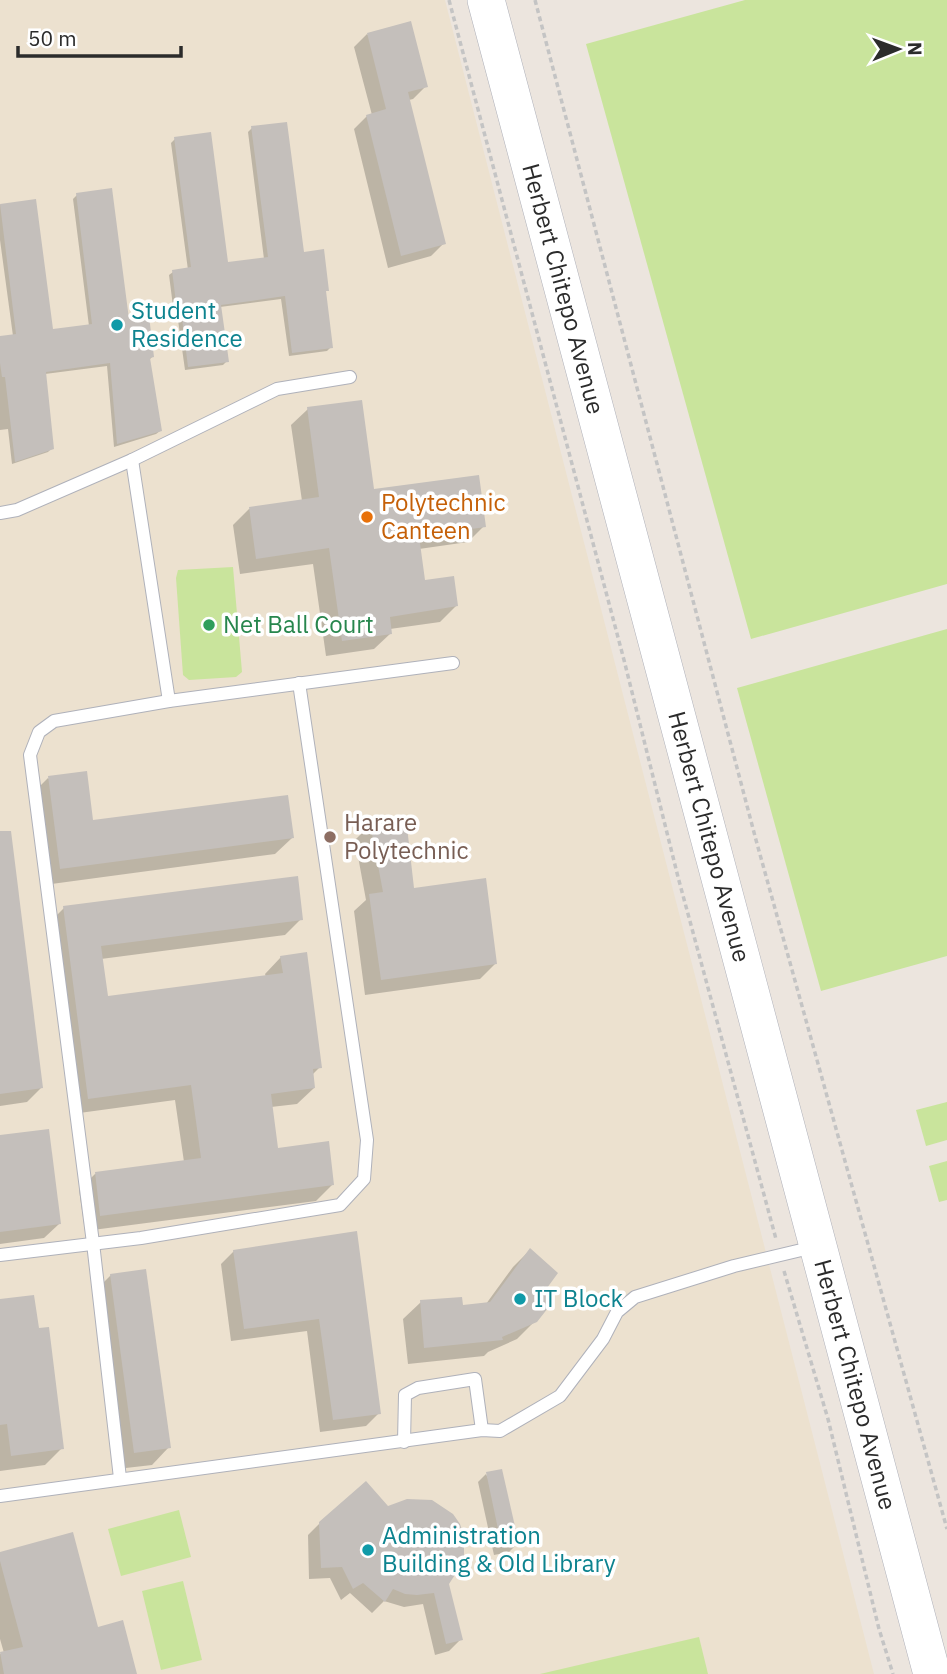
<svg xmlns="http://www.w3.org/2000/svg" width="947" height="1674" font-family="'IBM Plex Sans',sans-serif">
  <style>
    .education { fill: #ece1cf }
    .pitch { fill: #c9e49c }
    .shadow { fill: #0003 }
    .building { fill: #c4bfbb }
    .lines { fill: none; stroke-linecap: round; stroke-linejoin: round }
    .lane-casing { stroke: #afb1ba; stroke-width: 14 }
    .secondary-casing { stroke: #afb1ba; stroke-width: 38 }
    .path { stroke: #c4c4c4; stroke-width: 3.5; stroke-dasharray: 5 3.5; stroke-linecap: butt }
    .lane { stroke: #fff; stroke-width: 12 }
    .secondary { stroke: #fff; stroke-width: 37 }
    .culture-dot { fill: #0f9aa8; stroke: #fff; stroke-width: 2.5 }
    .food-dot { fill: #e8710a; stroke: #fff; stroke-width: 2.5 }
    .leisure-dot { fill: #2e9e5b; stroke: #fff; stroke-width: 2.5 }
    .education-dot { fill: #8d6e63; stroke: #fff; stroke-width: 2.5 }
    .labels { text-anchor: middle; stroke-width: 7; stroke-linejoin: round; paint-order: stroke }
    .street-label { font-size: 24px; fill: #2b2b2b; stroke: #fff }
    .culture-label { font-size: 24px; fill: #0d838f; stroke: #fff; text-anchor: start }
    .food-label { font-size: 24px; fill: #c56008; stroke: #fff; text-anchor: start }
    .leisure-label { font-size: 24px; fill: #27864d; stroke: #fff; text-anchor: start }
    .education-label { font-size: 24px; fill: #785e54; stroke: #fff; text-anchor: start }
  </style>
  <rect width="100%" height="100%" fill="#ece5de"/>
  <path class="education" d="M0,0H445L874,1674H0Z"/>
  <g class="pitch">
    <path d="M745,0H947V584L751,639L586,44Z"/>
    <path d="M233,567L242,672L236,677L189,680L183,675L176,578L178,570Z"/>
    <path d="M947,629V956L821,991L737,688Z"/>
    <path d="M947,1102V1140L926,1146L916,1110Z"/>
    <path d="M947,1161V1200L939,1202L929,1166Z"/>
    <path d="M179,1510L191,1557L121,1576L108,1529Z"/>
    <path d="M183,1581L202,1660L161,1670L142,1591Z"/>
    <path d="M699,1637L708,1674H540Z"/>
  </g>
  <g class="shadow">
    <path d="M367,34L426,86L413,99L409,100L444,243L431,256L388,268L354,129L367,116L372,115L354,47Z"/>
    <path d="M252,128L303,254L327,290L324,293L331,347L327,351L289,356L281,299L220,307L227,361L223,365L185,370L177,313L174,314L169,275L173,272L188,270L171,143L175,139L226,264L264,259L248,132Z"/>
    <path d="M77,195L128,321L152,357L149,360L160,431L156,434L114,447L107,366L45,374L52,448L48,452L12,464L8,429L0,430V338L13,336L0,240V205L34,201L51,331L89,326L73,199Z"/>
    <path d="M308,409L373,491L484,526L468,542L419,549L424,582L456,606L440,622L390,629L391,633L374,649L326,656L313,564L240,574L233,525L249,509L302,501L291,425Z"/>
    <path d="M48,778L92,822L292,838L275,854L44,885L32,794Z"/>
    <path d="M371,824L412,890L496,963L480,979L365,995L354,911L366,900L355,840Z"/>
    <path d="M0,853L41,1088L27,1102L0,1106Z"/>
    <path d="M64,908L301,919L285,935L101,959L106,998L266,977L265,974L281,957L320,1067L312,1075L314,1088L297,1104L271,1107L277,1150L332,1185L316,1201L85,1231L79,1190L95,1174L184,1162L175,1100L72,1114L48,924Z"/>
    <path d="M0,1137L59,1224L44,1238L0,1244Z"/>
    <path d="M355,1233L379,1413L366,1426L320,1432L307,1331L231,1341L221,1264L234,1251Z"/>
    <path d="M530,1250L545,1287L535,1321L517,1339L488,1352L484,1356L408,1364L403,1319L421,1302L462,1306L486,1304L513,1267Z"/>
    <path d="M111,1275L169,1447L152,1465L117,1469L94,1292Z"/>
    <path d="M0,1301L37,1330L62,1448L45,1465L0,1471Z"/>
    <path d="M486,1474L518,1543L509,1552L494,1555L478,1482Z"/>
    <path d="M320,1523L447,1584L461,1639L449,1651L435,1655L423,1604L404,1607L384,1601L372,1613L350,1593L341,1600L330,1578L309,1579L308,1535Z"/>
    <path d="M0,1554L97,1629L136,1674H0V1654L4,1653L0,1639Z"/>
  </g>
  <g class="building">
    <path d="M411,21L428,87L408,92L446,244L401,256L366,115L386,109L367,33Z"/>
    <path d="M287,122L304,252L324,249L329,291H326L333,348L292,353L285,296L251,301L221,305L229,362L188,367L181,310L177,311L172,270L191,267L174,137L211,132L228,262L268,257L251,126Z"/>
    <path d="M112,188L129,319L149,316L154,357L150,358L162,431L117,444L110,363L46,372L54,449L15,462L5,377H2L0,363V336L16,334L0,204L36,199L53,329L92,324L76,193Z"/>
    <path d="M362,400L374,489L479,475L486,527L419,536L425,580L454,576L458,606L390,617L392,634L342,641L329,548L256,559L249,507L319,497L307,407Z"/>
    <path d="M87,771L93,820L288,795L294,838L60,869L48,776Z"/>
    <path d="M406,818L414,888L486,878L497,964L381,980L369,894L383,892L370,823Z"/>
    <path d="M0,831H11L43,1088L0,1094Z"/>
    <path d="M298,876L303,920L101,946L108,996L283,973L280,956L307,952L322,1068L313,1069L315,1088L271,1094L278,1148L329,1141L334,1185L100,1216L95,1172L201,1158L191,1085L88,1099L63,906Z"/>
    <path d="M49,1129L61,1224L0,1232V1135Z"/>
    <path d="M357,1231L381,1414L333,1420L319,1319L244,1329L233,1250Z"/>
    <path d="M530,1248L558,1273L547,1288L548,1308L537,1322L502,1337L503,1340L424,1348L420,1300L462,1297L463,1305L490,1302Z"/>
    <path d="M146,1269L171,1448L134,1453L110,1274Z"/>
    <path d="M34,1295L39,1328L49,1327L64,1449L11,1456L7,1424L0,1425V1299Z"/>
    <path d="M502,1469L519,1544L502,1548L486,1472Z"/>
    <path d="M366,1481L388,1506L407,1499L432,1500L453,1514L460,1524L464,1536V1561L449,1584L463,1640L446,1644L434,1593L417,1595L405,1594L393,1589L385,1602L363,1583L353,1589L342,1567L321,1568L319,1522Z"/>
    <path d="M73,1532L98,1627L123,1620L137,1674H4L0,1652L23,1647L0,1561V1552Z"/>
  </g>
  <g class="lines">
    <defs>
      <g id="lane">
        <path d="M132,460L169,701"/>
        <path d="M0,513L17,510L132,460L277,389L350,377"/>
        <path d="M0,1255L141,1238L340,1205L364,1179L367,1140L299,683"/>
        <path d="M404,1442L405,1395L418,1388L475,1379L482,1430"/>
        <path d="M120,1478L93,1243L30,755L39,732L54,721L169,701L453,663"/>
        <path d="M0,1496L482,1430L500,1431L560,1396L603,1339L617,1312L635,1297L734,1266L814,1247"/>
      </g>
      <g id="secondary">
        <path id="s1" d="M486,0L932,1674"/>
      </g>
    </defs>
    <use href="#lane" class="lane-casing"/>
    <use href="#secondary" class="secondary-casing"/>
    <g class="path">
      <path d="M449,0L624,660L678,877L776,1239"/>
      <path d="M535,0L756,840L947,1529"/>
      <path d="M784,1271L828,1419L879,1629L893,1674"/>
    </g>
    <use href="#lane" class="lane"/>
    <use href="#secondary" class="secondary"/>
  </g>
  <g class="culture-dot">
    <circle cx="117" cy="325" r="7"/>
    <circle cx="520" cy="1299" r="7"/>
    <circle cx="368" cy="1550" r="7"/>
  </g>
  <circle class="food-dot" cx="367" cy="517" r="7"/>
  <circle class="leisure-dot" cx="209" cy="625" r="7"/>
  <circle class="education-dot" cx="330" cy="837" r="7"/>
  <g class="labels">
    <g class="street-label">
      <text dy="8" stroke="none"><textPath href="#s1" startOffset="299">Herbert Chitepo Avenue</textPath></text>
      <text dy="8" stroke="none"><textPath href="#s1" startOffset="866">Herbert Chitepo Avenue</textPath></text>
      <text dy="8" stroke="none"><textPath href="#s1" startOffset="1433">Herbert Chitepo Avenue</textPath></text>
    </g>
    <g class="culture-label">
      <text x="131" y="319">Student<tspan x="131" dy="28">Residence</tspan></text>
      <text x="534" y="1307">IT Block</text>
      <text x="382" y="1544">Administration<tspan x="382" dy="28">Building &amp; Old Library</tspan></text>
    </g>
    <g class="food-label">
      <text x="381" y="511">Polytechnic<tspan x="381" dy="28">Canteen</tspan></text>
    </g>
    <g class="leisure-label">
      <text x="223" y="633">Net Ball Court</text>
    </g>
    <g class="education-label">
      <text x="344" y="831">Harare<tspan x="344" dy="28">Polytechnic</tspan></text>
    </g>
  </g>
  <g transform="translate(898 49) rotate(89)" stroke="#ffffff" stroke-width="5" paint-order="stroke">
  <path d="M0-5L12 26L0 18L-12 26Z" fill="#2b2b2b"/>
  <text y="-10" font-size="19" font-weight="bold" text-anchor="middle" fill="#2b2b2b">N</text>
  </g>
  <path d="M18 46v10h163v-10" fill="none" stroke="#2b2b2b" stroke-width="3.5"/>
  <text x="28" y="46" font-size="21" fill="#2b2b2b" stroke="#ffffff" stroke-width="5" paint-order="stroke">50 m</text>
</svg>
